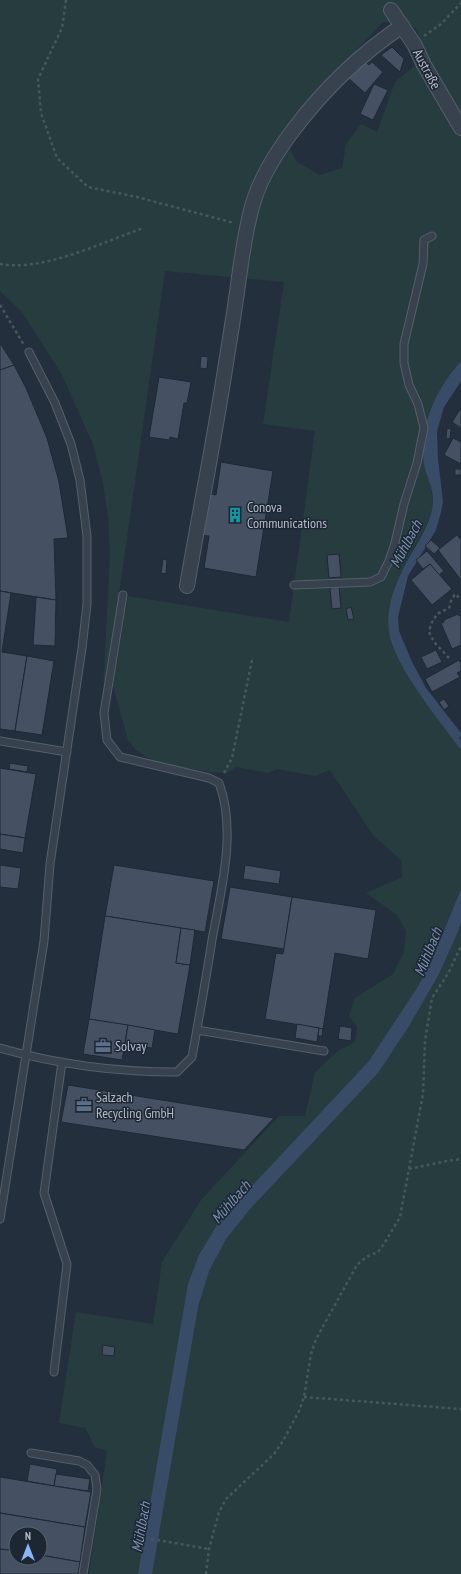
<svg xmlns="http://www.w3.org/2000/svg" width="461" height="1574" font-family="'PT Sans Narrow',sans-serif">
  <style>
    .green { fill: #263c3f }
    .water { fill: #394c67 }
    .building { fill: #455162; stroke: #1f2835 }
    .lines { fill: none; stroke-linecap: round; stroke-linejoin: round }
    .service-casing { stroke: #565f6c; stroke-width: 9 }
    .minor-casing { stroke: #565f6c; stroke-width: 16 }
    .path { stroke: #44595c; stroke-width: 2.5; stroke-dasharray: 3 3; stroke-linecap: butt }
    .service { stroke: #38414e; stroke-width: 7 }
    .minor { stroke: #38414e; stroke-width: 14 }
    .labels { text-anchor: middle; stroke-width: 3; stroke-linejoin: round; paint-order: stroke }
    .street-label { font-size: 14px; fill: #b4bcc9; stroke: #1d2633 }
    .poi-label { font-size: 14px; fill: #b4bcc9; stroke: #1d2633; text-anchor: start }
    .water-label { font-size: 15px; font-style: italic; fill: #7c92b1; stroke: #1d2633 }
  </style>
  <rect width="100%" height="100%" fill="#242f3e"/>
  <path class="green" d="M0,0H461V114L428,58L416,29L407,22H383L335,73L284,138L297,162L320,175L342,168L346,144L361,124L377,132L395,82L416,65L461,135V361L453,370L424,463L434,501L432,512L423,532L409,556L395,584L389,631L393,648L413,683L461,750V889L432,960L417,988L408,1026L438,976L461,922V1574H89L107,1451L95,1447L85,1428L59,1423L76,1312L153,1324L162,1262L201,1200L279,1116H305L315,1072L338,1051L355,1042L357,1027L349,1016L355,998L393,974L404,952L406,931L397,915L366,893L402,877L401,860L373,835L330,770L315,776L277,769L268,773L236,767L227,773L210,772L161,764L146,757L135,749L128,740L113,686L128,596L289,622L315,431L263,424L284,282L165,271L119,594L103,691L110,554L108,516L102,478L92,442L61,373L22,312L1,292L0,289Z"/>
  <g class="water">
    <path d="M461,361V381L444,407L437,431L438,459L443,502L441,512L436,530L408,576L398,617L399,631L412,662L426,688L461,733V736L459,738L461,740V750C440,721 394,666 389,632C386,611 393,589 402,571C412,550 432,525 433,502C434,490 426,476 424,464C418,426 437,388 461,361Z"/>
    <path d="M461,889V922L457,934L438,976L409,1026L378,1073L250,1209L226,1239L209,1271L198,1307L152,1574H138L188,1284L199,1255L220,1220L369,1061L417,988L432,960Z"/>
  </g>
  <g class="building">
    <path d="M392,47L404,59L400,72L381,55Z"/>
    <path d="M363,60L369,65L372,62L383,72L365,93L348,78Z"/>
    <path d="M374,84L388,90L373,120L360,114Z"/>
    <path d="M0,343L14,365L2,370H0Z"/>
    <path d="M201,356L208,357L207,369L200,368Z"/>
    <path d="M14,365L26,388L47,438L59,482L68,538L54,539L56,600L0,591V370Z"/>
    <path d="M159,377L191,382L187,403H184L178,439L170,437L169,440L149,437Z"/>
    <path d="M461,408V428L452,422Z"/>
    <path d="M447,428L451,429L450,439L446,438Z"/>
    <path d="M453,438L461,442V464L444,455Z"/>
    <path d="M221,462L273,471L256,577L204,568L209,536L200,535L207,493L216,495Z"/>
    <rect x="455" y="469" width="6" height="6"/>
    <path d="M457,535L461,540V580L438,550Z"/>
    <path d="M431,540L440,548L434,554L425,546Z"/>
    <path d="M427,551L444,571L439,575L430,564L423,569L416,560Z"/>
    <path d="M339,554L341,577L329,578L327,555Z"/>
    <path d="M163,559L167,560L166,574L161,573Z"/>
    <path d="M430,564L452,589L432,605L411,580Z"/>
    <path d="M339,587L341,608L332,609L330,588Z"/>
    <path d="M0,591L11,593L2,652L27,656L15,731L0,729Z"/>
    <path d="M36,597L56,600L55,646L33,645Z"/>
    <path d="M351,607L354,619L348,620L346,609Z"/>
    <path d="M458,614L459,616L461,615V645L452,649L441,623L444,622V620Z"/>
    <path d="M436,650L442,662L427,669L421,657Z"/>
    <path d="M27,656L54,661L42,735L15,731Z"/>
    <path d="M459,660L461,664V671L457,673L460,677L432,692L425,679Z"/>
    <path d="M444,699L449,706L444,710L439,702Z"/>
    <path d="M10,763L28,766L27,772L9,769Z"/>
    <path d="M0,768L36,774L25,838L0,834Z"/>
    <path d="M0,834L25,838L23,853L0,849Z"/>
    <path d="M0,865L21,868L18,889L0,887Z"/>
    <path d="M114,865L214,881L205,932L105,916Z"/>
    <path d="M245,865L281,871L279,884L243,879Z"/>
    <path d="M230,887L292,897L284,949L221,939Z"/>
    <path d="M292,897L376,910L368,959L335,953L323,1029L265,1019L276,953L283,954Z"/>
    <path d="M105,916L181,928L176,963L190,965L178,1034L89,1019Z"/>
    <path d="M181,928L195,930L190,965L176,963Z"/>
    <path d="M89,1019L128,1025L122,1060L83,1054Z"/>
    <path d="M297,1024L319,1028L317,1042L295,1038Z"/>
    <path d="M128,1025L155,1030L152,1048L125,1044Z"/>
    <path d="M340,1026L352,1028L351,1041L338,1039Z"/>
    <path d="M319,1028L323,1029L322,1036H318Z"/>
    <path d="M68,1085L274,1118L244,1150L61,1122Z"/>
    <path d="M103,1345L115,1347L114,1356L102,1355Z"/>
    <path d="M30,1464L57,1469L54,1486L27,1481Z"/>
    <path d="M56,1474L90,1479L88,1491L54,1486Z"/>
    <path d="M0,1477L91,1492L85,1527L0,1513Z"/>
    <path d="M0,1513L85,1527L80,1562L40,1555V1534H16V1551L0,1549Z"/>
    <path d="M0,1549L16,1551V1558H40V1555L80,1562L78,1574H0Z"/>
  </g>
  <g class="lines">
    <defs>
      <g id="service">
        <path d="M294,585L370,582L381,577L389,561L395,543L404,504L417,463L424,428L418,404L409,385L404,363V344L423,264L424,240L432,236"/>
        <path d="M0,741L67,752"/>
        <path d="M197,1030L324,1051"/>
        <path d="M0,1048C56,1064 119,1072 177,1072L192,1057C199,1018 206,979 212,940C221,891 237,830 219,783L209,778L120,757L107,740L104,713L123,595"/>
        <path d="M0,1219L44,941L50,864L82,648L87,604V536L80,480L71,444L55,403L29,352"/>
        <path d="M54,1372L67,1264L44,1193L62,1062"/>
        <path d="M31,1453L79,1461L87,1465L95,1475L97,1489L83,1574"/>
      </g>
      <g id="minor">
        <path d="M391,10L414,44L424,65L461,128"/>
        <path d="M187,586C199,516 213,446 224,376C229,343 235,310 239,277C243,251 246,225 254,200C262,175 278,150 294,129C325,88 359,55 402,26"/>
      </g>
    </defs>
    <use href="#service" class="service-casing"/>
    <use href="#minor" class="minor-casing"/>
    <g class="path">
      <path d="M66,0L62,28L38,79L41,113L57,158L88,187L137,197L234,223"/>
      <path d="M424,36L441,24L461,3"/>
      <path d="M0,264C44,272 102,242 144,228"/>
      <path d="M0,305L24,345"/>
      <path d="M449,658L434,642L429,632L431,624L437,614L449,608L451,601L455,594L461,599"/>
      <path d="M224,773L232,758L252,660"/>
      <path d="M409,1169L447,1161L461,1159"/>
      <path d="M304,1397L461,1409"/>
      <path d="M151,1539L209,1549"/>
      <path d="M206,1574L209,1549L219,1512L226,1499L274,1454L283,1441L299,1411L304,1397L311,1354L316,1339L357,1265L366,1257L378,1252L384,1244L400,1217L423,1094L425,1041L432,998L449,972L461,946"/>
    </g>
    <use href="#service" class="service"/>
    <use href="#minor" class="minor"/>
  </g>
  <defs>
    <symbol id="building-bare" viewBox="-9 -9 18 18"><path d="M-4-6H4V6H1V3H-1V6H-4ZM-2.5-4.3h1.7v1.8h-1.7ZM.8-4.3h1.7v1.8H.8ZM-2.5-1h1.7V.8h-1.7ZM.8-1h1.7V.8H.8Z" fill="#0f9aa8" stroke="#1d2633" stroke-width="2.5" paint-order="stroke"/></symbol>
    <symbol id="office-bare" viewBox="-9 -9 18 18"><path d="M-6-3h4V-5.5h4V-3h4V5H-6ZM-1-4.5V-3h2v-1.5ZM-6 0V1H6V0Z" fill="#5c6f8a" stroke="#1d2633" stroke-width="2.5" paint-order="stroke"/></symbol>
  </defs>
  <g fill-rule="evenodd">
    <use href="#building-bare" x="224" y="504" width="22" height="22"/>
    <use href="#office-bare" x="92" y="1035" width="22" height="22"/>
    <use href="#office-bare" x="73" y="1094" width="22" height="22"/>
  </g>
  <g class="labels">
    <g class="street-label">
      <text transform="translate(427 69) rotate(62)" y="5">Austraße</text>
    </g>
    <g class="poi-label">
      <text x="247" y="512">Conova<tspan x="247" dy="16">Communications</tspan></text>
      <text x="115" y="1051">Solvay</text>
      <text x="96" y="1102">Salzach<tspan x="96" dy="16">Recycling GmbH</tspan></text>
    </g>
    <g class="water-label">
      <text transform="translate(406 544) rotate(-62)" y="5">Mühlbach</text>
      <text transform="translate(428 952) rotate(-68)" y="5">Mühlbach</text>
      <text transform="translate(231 1202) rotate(-49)" y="5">Mühlbach</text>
      <text transform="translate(141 1527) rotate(-80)" y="5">Mühlbach</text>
    </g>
  </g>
  <g transform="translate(28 1546)"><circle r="19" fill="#1d2633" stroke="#59626f"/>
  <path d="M0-3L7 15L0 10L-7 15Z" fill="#8ab4f8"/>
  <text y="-6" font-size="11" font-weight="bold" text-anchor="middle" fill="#b4bcc9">N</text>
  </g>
</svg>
